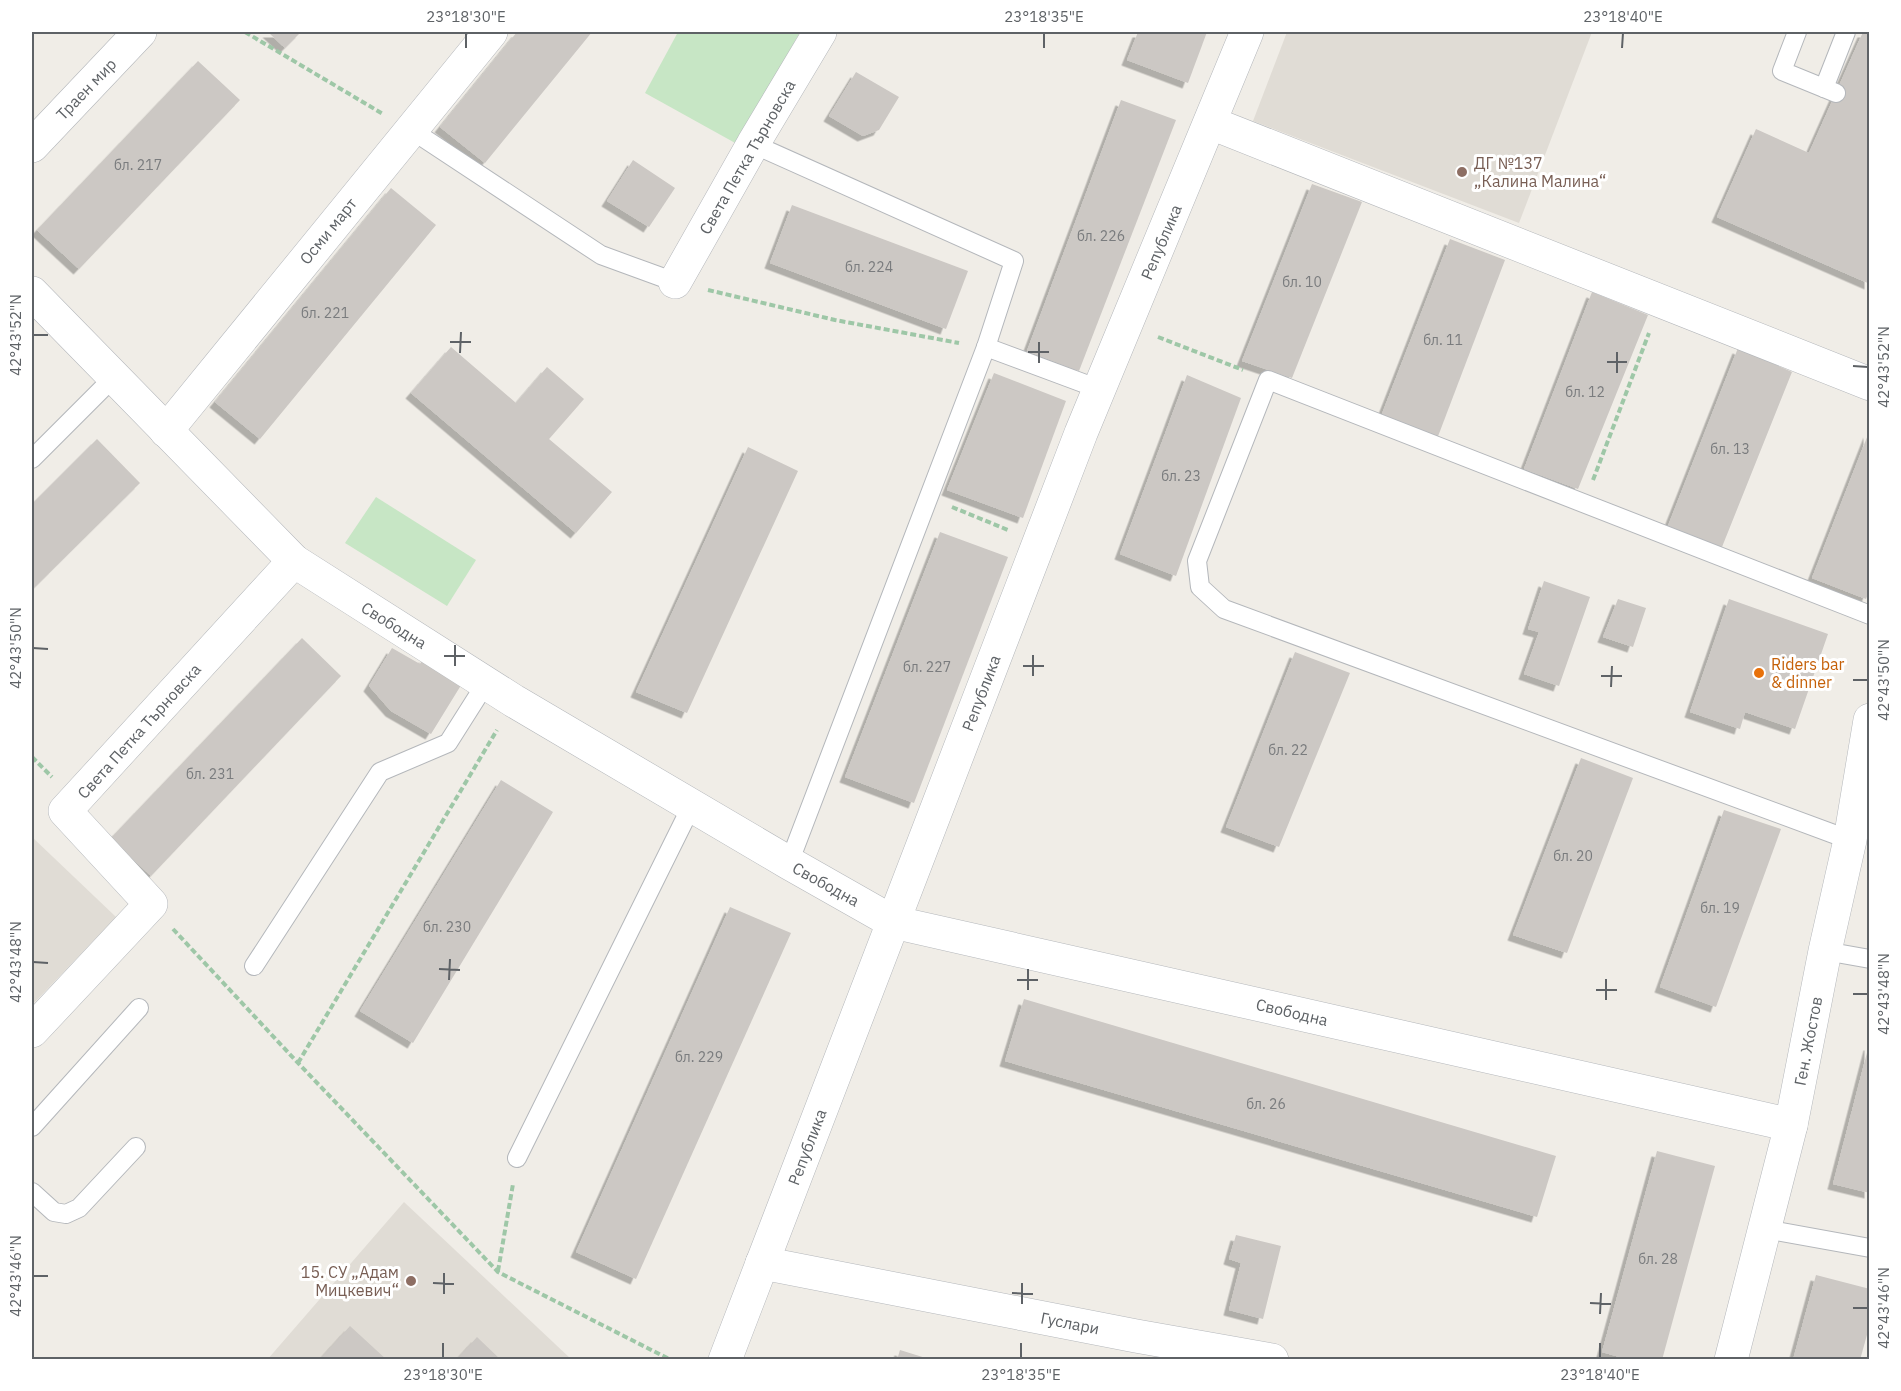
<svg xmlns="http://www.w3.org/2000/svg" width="1901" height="1391" font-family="'IBM Plex Sans',sans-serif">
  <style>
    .education { fill: #e0dcd5 }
    .green { fill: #c7e6c5 }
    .building { fill: #ccc8c4; filter: url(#shadow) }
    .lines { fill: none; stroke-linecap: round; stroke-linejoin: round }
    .lane-casing { stroke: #b4b7bb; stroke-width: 20 }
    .street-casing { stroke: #b4b7bb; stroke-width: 34 }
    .path { stroke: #9ec7a7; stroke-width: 4; stroke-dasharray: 6 3; stroke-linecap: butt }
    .lane { stroke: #fff; stroke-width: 18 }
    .street { stroke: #fff; stroke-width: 33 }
    .ticks { fill: none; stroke: #5e6266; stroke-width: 2 }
    .education-dot { fill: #8d6e63; stroke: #fff; stroke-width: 2 }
    .food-dot { fill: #e8710a; stroke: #fff; stroke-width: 2 }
    .labels { text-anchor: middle; stroke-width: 6; stroke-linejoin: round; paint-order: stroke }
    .number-label { font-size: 14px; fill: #7a7c7e }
    .street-label { font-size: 16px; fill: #5e6266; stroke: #fff }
    .education-label { font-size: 16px; fill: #785e54; stroke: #fff; text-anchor: start }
    .food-label { font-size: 16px; fill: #c56008; stroke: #fff; text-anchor: start }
    .neatline { fill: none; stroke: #5e6266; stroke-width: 2 }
    .ticks-label { font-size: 15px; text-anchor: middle; fill: #5e6266 }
  </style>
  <defs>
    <filter id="shadow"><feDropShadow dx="-5.5" dy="5.5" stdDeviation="0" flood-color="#0004"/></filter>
  </defs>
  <rect width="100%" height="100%" fill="#f0ede7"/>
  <g class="education">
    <path d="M1287,32H1592L1519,223L1253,121Z"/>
    <path d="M32,837L116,917L32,1005Z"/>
    <path d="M404,1202L571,1359L267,1360Z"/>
  </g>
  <g class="green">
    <path d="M678,32H800L737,144L645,93Z"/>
    <path d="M376,497L476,560L447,606L345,543Z"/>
  </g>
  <g class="building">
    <path d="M268,32H301L285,48Z"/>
    <path d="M517,32H592L485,163L440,127Z"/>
    <path d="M1138,32H1207L1188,83L1127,60Z"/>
    <path d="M1863,32H1870V284L1717,217L1756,129L1809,153Z"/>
    <path d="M198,61L240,100L79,269L37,230Z"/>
    <path d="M856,72L899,97L879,130L863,136L829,116Z"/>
    <path d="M1121,100L1176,120L1079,371L1027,351Z"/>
    <path d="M633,160L675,188L649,227L607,201Z"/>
    <path d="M1312,184L1362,202L1292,378L1242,361Z"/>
    <path d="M391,188L436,225L260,439L215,402Z"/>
    <path d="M792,205L968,271L946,329L770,263Z"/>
    <path d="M1450,239L1505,260L1437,439L1380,419Z"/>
    <path d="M1592,292L1648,315L1578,489L1524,469Z"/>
    <path d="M451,347L516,403L547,367L584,399L549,439L612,492L576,533L411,393Z"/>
    <path d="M1738,348L1792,372L1722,547L1668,526Z"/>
    <path d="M994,373L1066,401L1023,518L947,490Z"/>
    <path d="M1187,375L1241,398L1176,576L1120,554Z"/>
    <path d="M1869,432L1870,590L1866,599L1812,578Z"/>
    <path d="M97,439L140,483L32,590V504Z"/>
    <path d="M748,447L798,471L687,713L636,692Z"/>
    <path d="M940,532L1008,557L914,803L845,777Z"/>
    <path d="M1544,581L1590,597L1559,686L1524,674L1539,632L1528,629Z"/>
    <path d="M1618,599L1646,608L1633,647L1603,637Z"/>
    <path d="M1729,599L1828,634L1795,729L1745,712L1740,729L1690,712Z"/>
    <path d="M302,638L341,676L151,876L111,838Z"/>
    <path d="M392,648L420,664L424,657L463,682L431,734L391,711L369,686Z"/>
    <path d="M1295,652L1350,673L1279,847L1226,827Z"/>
    <path d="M1581,758L1633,778L1567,953L1513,935Z"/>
    <path d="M501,780L553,812L413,1043L360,1011Z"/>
    <path d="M1724,810L1781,829L1716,1007L1660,987Z"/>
    <path d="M730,907L791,933L636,1279L576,1252Z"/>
    <path d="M1024,999L1556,1156L1537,1217L1005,1061Z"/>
    <path d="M1869,1045H1870V1193L1833,1184Z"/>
    <path d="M1657,1151L1715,1166L1662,1360H1630L1602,1352Z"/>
    <path d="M1236,1235L1281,1246L1263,1319L1229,1310L1241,1263L1229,1259Z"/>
    <path d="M1816,1275L1870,1289V1324L1860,1360H1793Z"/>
    <path d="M350,1326L387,1360H319Z"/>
    <path d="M477,1337L501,1360H456Z"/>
    <path d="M900,1350L929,1359V1360H897Z"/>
  </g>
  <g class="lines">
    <defs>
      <g id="lane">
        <path d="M1797,32L1782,71L1836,93"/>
        <path d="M1824,88L1846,32"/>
        <path d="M410,129L601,255L675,282"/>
        <path d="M753,144L1014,261L986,347L789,863"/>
        <path d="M986,347L1099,389"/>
        <path d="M32,459L114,377"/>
        <path d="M1850,840L1224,609L1200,587L1197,561L1268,380L1870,615"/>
        <path d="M1825,951L1870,959"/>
        <path d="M254,966L380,772L448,743L486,683"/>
        <path d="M32,1127L139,1008"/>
        <path d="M517,1158L692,805"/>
        <path d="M32,1192L54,1212L66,1214L79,1208L136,1147"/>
        <path d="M1765,1229L1870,1248"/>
      </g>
      <g id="street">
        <path d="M1211,123L1870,384"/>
        <path d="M32,146L140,32"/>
        <path d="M675,282L753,144L820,32"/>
        <path d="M32,293L294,561L514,701L789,863L893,922L1791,1125"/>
        <path d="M166,431L491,32"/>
        <path d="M32,1031L151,904L65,811L294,561"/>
        <path d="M762,1263L1136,1336L1272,1360"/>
        <path d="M725,1360L1081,433L1247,32"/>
        <path d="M1731,1360L1791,1125L1825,951L1850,840L1870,720"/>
      </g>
    </defs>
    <use href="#lane" class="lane-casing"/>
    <use href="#street" class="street-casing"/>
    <g class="path">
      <path d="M245,32L383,114"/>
      <path d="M708,290L835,320L959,343"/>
      <path d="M1158,337L1243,370"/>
      <path d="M1593,480L1649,333"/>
      <path d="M952,507L1008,530"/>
      <path d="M32,757L52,777"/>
      <path d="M173,929L298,1063L498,1272L671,1360"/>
      <path d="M298,1063L497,730"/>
      <path d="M498,1271L513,1184"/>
    </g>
    <use href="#lane" class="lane"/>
    <use href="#street" class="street"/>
  </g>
  <path class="ticks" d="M466,48V33M1044,48V33M1622,48L1623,33M33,335H48M450,342H471M1028,352H1049M460,353L461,332M1607,362H1627M1039,363V342M1853,366L1868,367M1617,373V352M33,648L48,649M444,656H465M455,666V645M1023,666H1044M1033,676V655M1601,676H1622M1853,680H1868M1611,687L1612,666M33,962L48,963M439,969L460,970M449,980L450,959M1017,980H1038M1028,990V969M1596,990H1617M1853,994H1868M1606,1000V979M33,1276H48M433,1283L454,1284M1012,1293L1033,1294M444,1294V1273M1590,1303L1611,1304M1022,1304V1283M1853,1308H1868M1600,1314L1601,1293M443,1358V1343M1021,1358V1343M1600,1358V1343"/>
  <g class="education-dot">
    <circle cx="1462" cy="172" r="6"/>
    <circle cx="411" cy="1281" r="6"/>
  </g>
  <circle class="food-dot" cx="1759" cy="673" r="6"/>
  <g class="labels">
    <g class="number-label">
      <text x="138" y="170">бл. 217</text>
      <text x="1101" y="241">бл. 226</text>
      <text x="869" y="272">бл. 224</text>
      <text x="1302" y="287">бл. 10</text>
      <text x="325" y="318">бл. 221</text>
      <text x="1443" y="345">бл. 11</text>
      <text x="1585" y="397">бл. 12</text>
      <text x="1730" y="454">бл. 13</text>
      <text x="1181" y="481">бл. 23</text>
      <text x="927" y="672">бл. 227</text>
      <text x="1288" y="755">бл. 22</text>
      <text x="210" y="779">бл. 231</text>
      <text x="1573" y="861">бл. 20</text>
      <text x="1720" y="913">бл. 19</text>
      <text x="447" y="932">бл. 230</text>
      <text x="699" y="1062">бл. 229</text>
      <text x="1266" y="1109">бл. 26</text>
      <text x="1658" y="1264">бл. 28</text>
    </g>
    <g class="street-label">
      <text transform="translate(86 89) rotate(-46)" y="6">Траен мир</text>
      <text transform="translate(747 157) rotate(-60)" y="6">Света Петка Търновска</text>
      <text transform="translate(328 231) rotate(-51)" y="6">Осми март</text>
      <text transform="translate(1161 242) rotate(-67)" y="6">Република</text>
      <text transform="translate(394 625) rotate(32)" y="6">Свободна</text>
      <text transform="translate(981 693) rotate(-69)" y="6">Република</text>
      <text transform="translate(139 731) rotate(-48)" y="6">Света Петка Търновска</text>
      <text transform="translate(826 884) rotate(29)" y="6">Свободна</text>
      <text transform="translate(1292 1012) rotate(13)" y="6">Свободна</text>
      <text transform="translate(1808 1041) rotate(-79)" y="6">Ген. Жостов</text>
      <text transform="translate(807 1147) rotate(-69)" y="6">Република</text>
      <text transform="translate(1070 1323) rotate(11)" y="6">Гуслари</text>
    </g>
    <g class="education-label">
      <text x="1474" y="169">ДГ №137<tspan x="1474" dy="18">„Калина Малина“</tspan></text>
      <text x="399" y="1278" text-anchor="end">15. СУ „Адам<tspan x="399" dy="18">Мицкевич“</tspan></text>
    </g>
    <g class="food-label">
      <text x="1771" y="670">Riders bar<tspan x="1771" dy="18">&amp; dinner</tspan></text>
    </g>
  </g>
  <rect width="1901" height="1391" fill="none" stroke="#ffffff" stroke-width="66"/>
  <rect x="33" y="33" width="1835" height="1325" class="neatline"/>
  <g class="ticks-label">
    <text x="466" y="22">23°18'30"E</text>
    <text x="1044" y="22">23°18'35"E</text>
    <text x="1623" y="22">23°18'40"E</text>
    <text transform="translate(16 335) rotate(-90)" y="5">42°43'52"N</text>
    <text transform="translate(1884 367) rotate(-90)" y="5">42°43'52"N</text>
    <text transform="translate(16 648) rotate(-90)" y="5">42°43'50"N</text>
    <text transform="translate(1884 680) rotate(-90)" y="5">42°43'50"N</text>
    <text transform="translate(16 962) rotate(-90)" y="5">42°43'48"N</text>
    <text transform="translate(1884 994) rotate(-90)" y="5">42°43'48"N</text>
    <text transform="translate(16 1276) rotate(-90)" y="5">42°43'46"N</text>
    <text transform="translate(1884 1308) rotate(-90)" y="5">42°43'46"N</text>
    <text x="443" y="1380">23°18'30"E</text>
    <text x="1021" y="1380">23°18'35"E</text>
    <text x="1600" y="1380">23°18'40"E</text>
  </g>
</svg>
